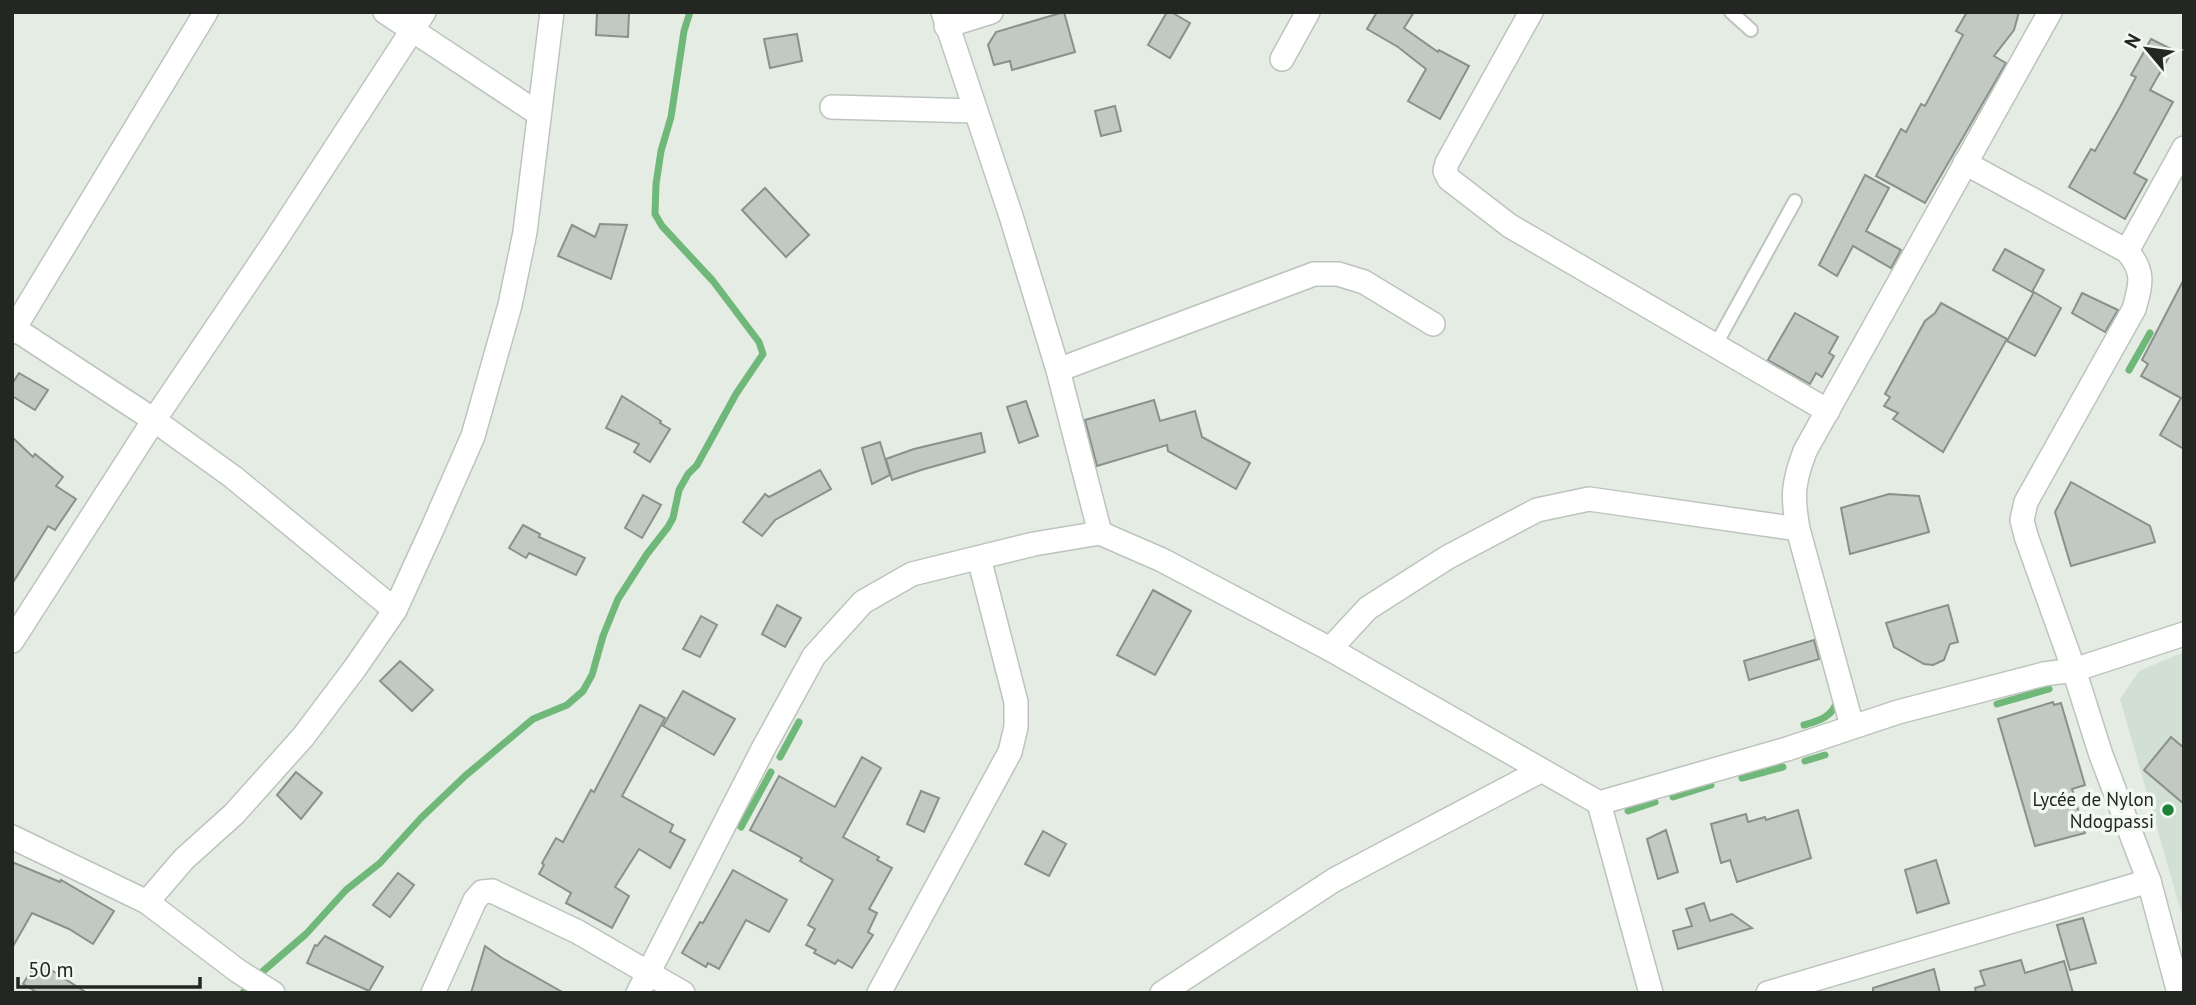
<svg xmlns="http://www.w3.org/2000/svg" width="2196" height="1005" font-family="'PT Sans',sans-serif">
  <style>
    .built { fill: #d2e0d3 }
    .lines { fill: none; stroke-linecap: round; stroke-linejoin: round }
    .stream { stroke: #6fb879; stroke-width: 7 }
    .building { fill: #c1c9c2; stroke: #8a918a; stroke-width: 2 }
    .lane-casing { stroke: #bcc4bd; stroke-width: 16 }
    .street-casing { stroke: #bcc4bd; stroke-width: 26 }
    .lane { stroke: #fff; stroke-width: 12 }
    .street { stroke: #fff; stroke-width: 23 }
    .poi-dot { fill: #1b8236; stroke: #f1f9f2; stroke-width: 2.5 }
    .labels { text-anchor: middle; stroke-width: 7; stroke-linejoin: round; paint-order: stroke }
    .poi-label { font-size: 19px; fill: #232623; stroke: #f1f9f2; text-anchor: end }
  </style>
  <rect width="100%" height="100%" fill="#e4ece4"/>
  <path class="built" d="M2184,652V922L2120,699L2139,671Z"/>
  <g class="lines">
    <g class="stream">
      <path d="M2129,370L2150,333"/>
      <path d="M1997,704L2049,689"/>
      <path d="M1804,725C1819,721 1834,716 1837,700"/>
      <path d="M780,757L799,722"/>
      <path d="M1805,761L1825,755"/>
      <path d="M1742,778L1783,767"/>
      <path d="M1673,797L1711,785"/>
      <path d="M1628,811L1655,802"/>
      <path d="M741,827L771,772"/>
      <path d="M243,993L254,979L306,934L346,890L380,863L421,818L465,776L533,719L567,705L583,691L592,675L603,636L618,599L647,554L668,527L673,518L679,490L688,474L697,465L736,394L763,354L759,342L713,281L662,226L655,214L656,184L661,151L671,117L684,31L690,12"/>
    </g>
  </g>
  <g class="building">
    <path d="M597,12H629L628,37L596,35Z"/>
    <path d="M1064,12L1075,52L1012,70L1010,61L994,65L988,45L996,32Z"/>
    <path d="M1167,12H1171L1190,23L1170,58L1148,45Z"/>
    <path d="M1377,12H1414L1404,28L1438,52L1439,50L1469,66L1440,119L1408,101L1426,69L1398,47L1367,29Z"/>
    <path d="M1967,12H2019L2014,30L1994,56L2006,63L1925,203L1876,176L1901,129L1906,132L1921,104L1925,106L1963,35L1956,31Z"/>
    <path d="M797,34L802,61L770,68L764,39Z"/>
    <path d="M2151,39L2173,50L2150,90L2173,102L2134,173L2147,180L2125,219L2069,187L2091,149L2095,151L2120,107L2136,77L2131,75Z"/>
    <path d="M1115,106L1121,131L1101,136L1095,111Z"/>
    <path d="M1865,175L1889,188L1866,231L1901,250L1891,268L1853,246L1837,276L1819,265Z"/>
    <path d="M765,188L809,235L786,257L742,210Z"/>
    <path d="M600,224L627,225L611,279L558,256L572,225L595,237Z"/>
    <path d="M2005,249L2044,270L2032,292L1993,270Z"/>
    <path d="M2184,279V449L2160,435L2181,398L2141,376L2148,364L2142,360Z"/>
    <path d="M2034,292L2061,308L2035,356L2007,341Z"/>
    <path d="M2082,293L2118,310L2105,332L2072,313Z"/>
    <path d="M1941,303L2007,339L1943,452L1893,419L1898,413L1884,406L1890,397L1885,394L1925,321L1935,313Z"/>
    <path d="M1795,313L1838,337L1829,353L1834,356L1822,377L1816,373L1810,384L1768,360Z"/>
    <path d="M19,373L48,390L35,410L12,396V384Z"/>
    <path d="M622,396L661,421L660,423L670,429L650,462L634,452L639,444L606,428Z"/>
    <path d="M1154,400L1160,421L1195,411L1202,437L1250,463L1236,489L1168,451L1167,445L1097,466L1085,420Z"/>
    <path d="M1026,401L1038,436L1019,443L1007,407Z"/>
    <path d="M981,433L985,452L921,470L892,480L886,459L914,449Z"/>
    <path d="M12,437L33,457L35,454L63,477L56,486L76,499L55,530L48,526L12,584Z"/>
    <path d="M880,442L890,475L872,484L862,448Z"/>
    <path d="M820,470L831,489L775,520L762,536L743,522L765,494L769,497Z"/>
    <path d="M2071,482L2150,526L2155,542L2071,566L2055,512Z"/>
    <path d="M1889,494L1919,496L1929,532L1850,554L1841,508Z"/>
    <path d="M643,495L661,505L642,538L625,528Z"/>
    <path d="M523,525L540,534L539,537L585,558L576,575L529,553L526,558L509,548Z"/>
    <path d="M1153,590L1191,611L1155,675L1117,655Z"/>
    <path d="M777,605L801,618L785,647L762,634Z"/>
    <path d="M1948,605L1958,642L1950,644L1944,660L1933,665L1924,664L1894,647L1886,623Z"/>
    <path d="M701,616L717,625L700,657L683,649Z"/>
    <path d="M1814,640L1819,659L1749,680L1744,661Z"/>
    <path d="M400,661L433,690L412,711L380,681Z"/>
    <path d="M683,691L735,719L714,755L663,726Z"/>
    <path d="M2053,702L2054,705L2061,703L2085,785L2072,789L2085,833L2035,846L1998,719Z"/>
    <path d="M640,705L665,718L622,796L673,825L670,832L685,840L670,868L639,849L615,887L629,896L612,928L566,903L571,893L539,874L544,865L542,863L556,838L563,842L591,790L594,792Z"/>
    <path d="M2171,737L2184,748V804L2144,770Z"/>
    <path d="M862,757L881,768L843,837L879,857L877,860L892,868L869,909L877,913L868,932L873,935L852,968L838,960L835,964L814,953L816,950L806,945L815,929L808,925L833,880L800,861L802,858L750,830L779,776L835,807Z"/>
    <path d="M296,772L322,793L301,819L277,795Z"/>
    <path d="M921,791L939,798L924,832L907,824Z"/>
    <path d="M1798,810L1811,858L1737,882L1730,860L1721,863L1711,824L1746,814L1748,822L1765,817L1766,820Z"/>
    <path d="M1666,830L1678,872L1658,879L1647,839Z"/>
    <path d="M1043,831L1066,844L1049,876L1025,864Z"/>
    <path d="M1936,860L1949,903L1917,913L1905,870Z"/>
    <path d="M12,862L60,882L61,880L114,911L93,944L69,929L32,913L12,948Z"/>
    <path d="M733,870L787,900L769,932L746,920L719,969L708,963L706,967L682,953L700,922L703,923Z"/>
    <path d="M398,873L414,885L390,917L373,905Z"/>
    <path d="M1704,903L1710,921L1732,914L1752,928L1678,949L1673,931L1692,926L1686,909Z"/>
    <path d="M2083,918L2096,963L2070,970L2057,925Z"/>
    <path d="M325,936L383,967L369,991L307,963L315,945L317,946Z"/>
    <path d="M485,946L502,958L564,993H471Z"/>
    <path d="M2021,960L2025,973L2064,961L2073,993H1976L1975,988L1985,985L1980,971Z"/>
    <path d="M37,961L87,993H38L23,984Z"/>
    <path d="M1934,969L1940,993H1873V988Z"/>
  </g>
  <g class="lines">
    <defs>
      <g id="lane">
        <path d="M1731,12L1751,30"/>
        <path d="M1715,346L1795,201"/>
      </g>
      <g id="street">
        <path d="M385,12L539,114"/>
        <path d="M943,12L1011,216L1058,370L1100,533"/>
        <path d="M1531,12L1447,163L1445,171L1449,179L1510,226L1828,411"/>
        <path d="M946,26L991,12"/>
        <path d="M1282,59L1308,12"/>
        <path d="M832,107L975,111"/>
        <path d="M1965,163L2127,251C2145,272 2141,284 2134,309L2026,502L2022,520L2026,536L2074,670L2101,755L2149,881L2179,993"/>
        <path d="M2127,251L2184,148"/>
        <path d="M12,327L154,420L233,477L395,610"/>
        <path d="M12,332L206,12"/>
        <path d="M1058,370L1314,274H1338L1364,282L1433,324"/>
        <path d="M12,641L154,420L273,244L424,12"/>
        <path d="M1330,649L1368,608L1448,557L1537,510L1589,499L1798,529"/>
        <path d="M1852,726L1798,529C1792,496 1793,483 1805,451L2050,12"/>
        <path d="M1599,803L1651,993"/>
        <path d="M12,837L147,902L238,971L273,993"/>
        <path d="M147,902L184,859L234,814L303,737L355,668L395,610L433,527L473,436L510,305L525,232L552,12"/>
        <path d="M433,993L475,900L482,892L492,891L578,932L683,993"/>
        <path d="M638,993L763,749L814,656L863,602L912,574L1034,544L1100,533L1162,560L1330,649L1599,803L1787,749L1898,712L2044,674L2074,670L2184,634"/>
        <path d="M879,993L1010,752L1016,727V702L979,558"/>
        <path d="M1162,993L1334,880L1540,771"/>
        <path d="M1768,993L2149,881"/>
      </g>
    </defs>
    <use href="#lane" class="lane-casing"/>
    <use href="#street" class="street-casing"/>
    <use href="#lane" class="lane"/>
    <use href="#street" class="street"/>
  </g>
  <circle class="poi-dot" cx="2168" cy="810" r="7"/>
  <g class="labels">
    <g class="poi-label">
      <text x="2154" y="806">Lycée de Nylon<tspan x="2154" dy="22">Ndogpassi</tspan></text>
    </g>
  </g>
  <rect width="2196" height="1005" fill="none" stroke="#232623" stroke-width="28"/>
  <g transform="translate(2147 49) rotate(299)" stroke="#f1f9f2" stroke-width="5" paint-order="stroke">
  <path d="M0-5L12 26L0 18L-12 26Z" fill="#232623"/>
  <text y="-10" font-size="19" font-weight="bold" text-anchor="middle" fill="#232623">N</text>
  </g>
  <path d="M18 977v10h182v-10" fill="none" stroke="#232623" stroke-width="3.5"/>
  <text x="28" y="977" font-size="21" fill="#232623" stroke="#f1f9f2" stroke-width="5" paint-order="stroke">50 m</text>
</svg>
